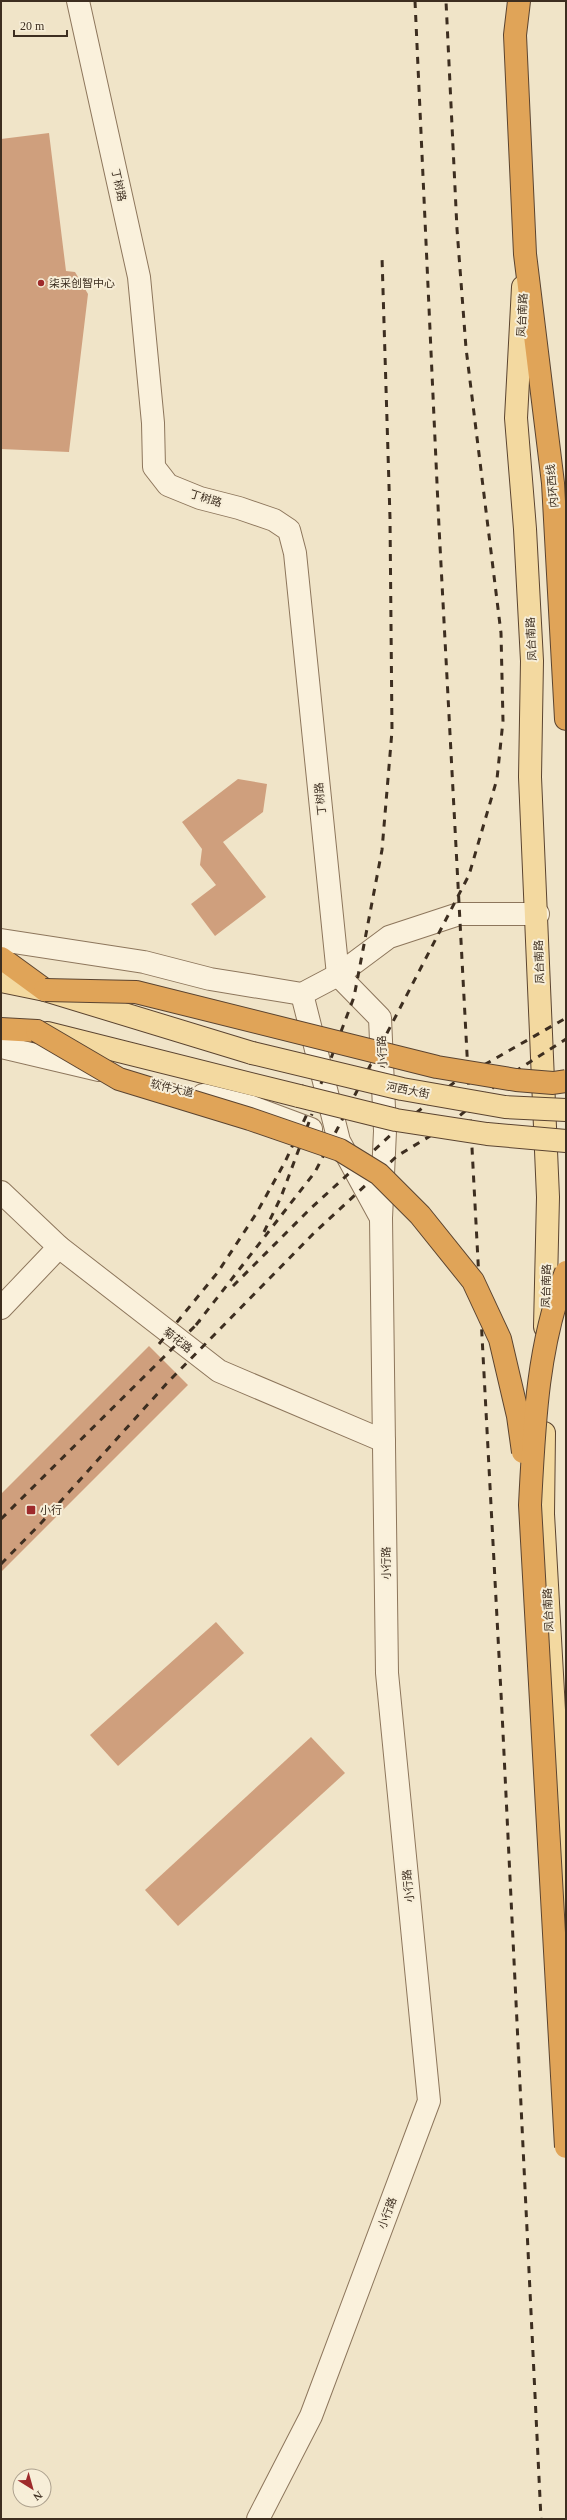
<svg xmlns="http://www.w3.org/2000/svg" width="567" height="2520" font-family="'Times New Roman','Noto Sans SC',serif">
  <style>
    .building { fill: #cf9f7d }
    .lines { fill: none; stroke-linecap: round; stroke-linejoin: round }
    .minor-casing { stroke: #8d765c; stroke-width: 24 }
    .major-casing { stroke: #5b4430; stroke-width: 24 }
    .highway-casing { stroke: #5b4430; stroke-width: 24 }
    .minor { stroke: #faf1dc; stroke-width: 22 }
    .major { stroke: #f3d9a0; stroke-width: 22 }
    .highway { stroke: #e0a458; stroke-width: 22 }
    .rail { stroke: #3d2e20; stroke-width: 3; stroke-dasharray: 7 7; stroke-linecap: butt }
    .major-bridge-casing { stroke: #5b4430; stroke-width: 24; stroke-linecap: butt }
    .highway-bridge-casing { stroke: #5b4430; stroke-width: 24; stroke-linecap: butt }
    .major-bridge { stroke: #f3d9a0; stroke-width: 22 }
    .highway-bridge { stroke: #e0a458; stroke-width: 22 }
    .poi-dot { fill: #9e2a2b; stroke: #f7eed8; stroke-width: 1.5 }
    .labels { text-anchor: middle; stroke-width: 4; stroke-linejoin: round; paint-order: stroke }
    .street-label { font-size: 11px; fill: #3d2e20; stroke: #f7eed8 }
    .poi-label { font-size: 11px; fill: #3d2e20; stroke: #f7eed8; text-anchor: start }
  </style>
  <rect width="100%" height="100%" fill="#f0e4c8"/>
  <g class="building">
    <path d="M49,133L66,271L75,272L88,294L69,452L1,449V139Z"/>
    <path d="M238,779L267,784L263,812L223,842L266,897L215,936L191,904L216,885L200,865L202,849L182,822Z"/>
    <path d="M149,1346L188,1385L1,1572V1494Z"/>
    <path d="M216,1622L244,1653L118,1766L90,1735Z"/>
    <path d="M311,1737L345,1773L178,1926L145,1890Z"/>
  </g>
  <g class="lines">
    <defs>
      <g id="minor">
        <path d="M78,1L139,277L153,423L154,467L168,485L200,498L239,508L274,520L289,530L295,553L338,975"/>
        <path d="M1,940L144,962L210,979L302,994L338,975L389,937L459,914H538"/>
        <path d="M302,994L339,1141L381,1218"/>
        <path d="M1,1047L99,1070"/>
        <path d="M203,1095L252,1107L311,1129"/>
        <path d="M1,1192L59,1247L219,1371L384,1441"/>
        <path d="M1,1308L59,1247"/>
        <path d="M258,2519L311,2416L429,2101L387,1673L381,1218L385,1131L380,1018L338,975"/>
      </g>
      <g id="major">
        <path d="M523,287L516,418L525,529L532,661L530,777L548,1197L545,1327"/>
        <path d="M1,981L45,990L252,1053"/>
        <path d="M47,1033L299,1096"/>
        <path d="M544,1433L543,1514L566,1924"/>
      </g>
      <g id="highway">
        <path d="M519,1L515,35L525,254L553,483L566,719"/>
        <path d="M1,958L45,990"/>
        <path d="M1,1029L37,1031"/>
      </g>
    </defs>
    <use href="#minor" class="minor-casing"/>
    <use href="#major" class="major-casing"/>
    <use href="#highway" class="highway-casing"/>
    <use href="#minor" class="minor"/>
    <use href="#major" class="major"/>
    <use href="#highway" class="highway"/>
    <g class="rail">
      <path d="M415,1L439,527L502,1712L541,2519"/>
      <path d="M264,1232L281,1197L312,1114"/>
      <path d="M233,1286L309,1210L406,1121L456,1081L566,1018"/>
      <path d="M196,1325L315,1172L469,875L497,779L503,721L501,633L466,348L457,229L446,1"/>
      <path d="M159,1344L218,1272L256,1214L285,1162L324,1077L354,997L382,850L392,731L390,518L382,257"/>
      <path d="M1,1519L200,1321"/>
      <path d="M1,1564L42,1522L168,1382L313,1234L397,1156L450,1124L503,1079L566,1039"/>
    </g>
    <defs>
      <g id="major-bridge">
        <path d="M252,1053L402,1089L505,1107L566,1110"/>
        <path d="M299,1096L396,1120L487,1134L566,1141"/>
      </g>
      <g id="highway-bridge">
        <path d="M45,990L136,992L437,1067L516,1080L553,1083L566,1081"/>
        <path d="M37,1031L119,1079L250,1119L340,1150L379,1174L420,1215L473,1281L500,1339L518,1416L523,1452"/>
        <path d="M566,1272C537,1346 534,1427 530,1505L566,2147"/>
      </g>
    </defs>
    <use href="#major-bridge" class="major-bridge-casing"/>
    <use href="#highway-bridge" class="highway-bridge-casing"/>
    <use href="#major-bridge" class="major-bridge"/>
    <use href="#highway-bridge" class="highway-bridge"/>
  </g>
  <g class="poi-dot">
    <circle cx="41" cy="283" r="4"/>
    <rect x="26" y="1505" width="10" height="10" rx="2"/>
  </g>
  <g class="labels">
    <g class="street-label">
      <text transform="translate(119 185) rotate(78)" y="4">丁树路</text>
      <text transform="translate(522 315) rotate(-87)" y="4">凤台南路</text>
      <text transform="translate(552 486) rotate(-95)" y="4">内环西线</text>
      <text transform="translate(206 498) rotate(17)" y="4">丁树路</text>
      <text transform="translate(531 639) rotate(-93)" y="4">凤台南路</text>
      <text transform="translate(320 799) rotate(-96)" y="4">丁树路</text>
      <text transform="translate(539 962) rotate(-92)" y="4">凤台南路</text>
      <text transform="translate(382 1052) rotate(-93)" y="4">小行路</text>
      <text transform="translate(172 1088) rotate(13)" y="4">软件大道</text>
      <text transform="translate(408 1090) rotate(11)" y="4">河西大街</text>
      <text transform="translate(546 1286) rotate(-89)" y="4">凤台南路</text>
      <text transform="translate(178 1340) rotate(38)" y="4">菊花路</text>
      <text transform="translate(386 1563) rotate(-91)" y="4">小行路</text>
      <text transform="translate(548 1610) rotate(-93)" y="4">凤台南路</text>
      <text transform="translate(408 1886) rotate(-96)" y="4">小行路</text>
      <text transform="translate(387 2213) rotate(-70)" y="4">小行路</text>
    </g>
    <g class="poi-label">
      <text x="49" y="287">柒采创智中心</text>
      <text x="40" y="1514">小行</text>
    </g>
  </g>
  <rect width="567" height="2520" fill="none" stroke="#3d2e20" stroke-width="4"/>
  <g transform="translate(32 2488) rotate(143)"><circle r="19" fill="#f7eed8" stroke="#ada18e"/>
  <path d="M0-3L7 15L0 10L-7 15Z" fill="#9e2a2b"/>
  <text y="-6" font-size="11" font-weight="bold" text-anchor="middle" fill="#3d2e20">N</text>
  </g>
  <path d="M14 30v6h53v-6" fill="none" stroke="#3d2e20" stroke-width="2"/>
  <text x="20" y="30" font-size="12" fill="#3d2e20" stroke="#f7eed8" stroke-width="3" paint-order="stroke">20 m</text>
</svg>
